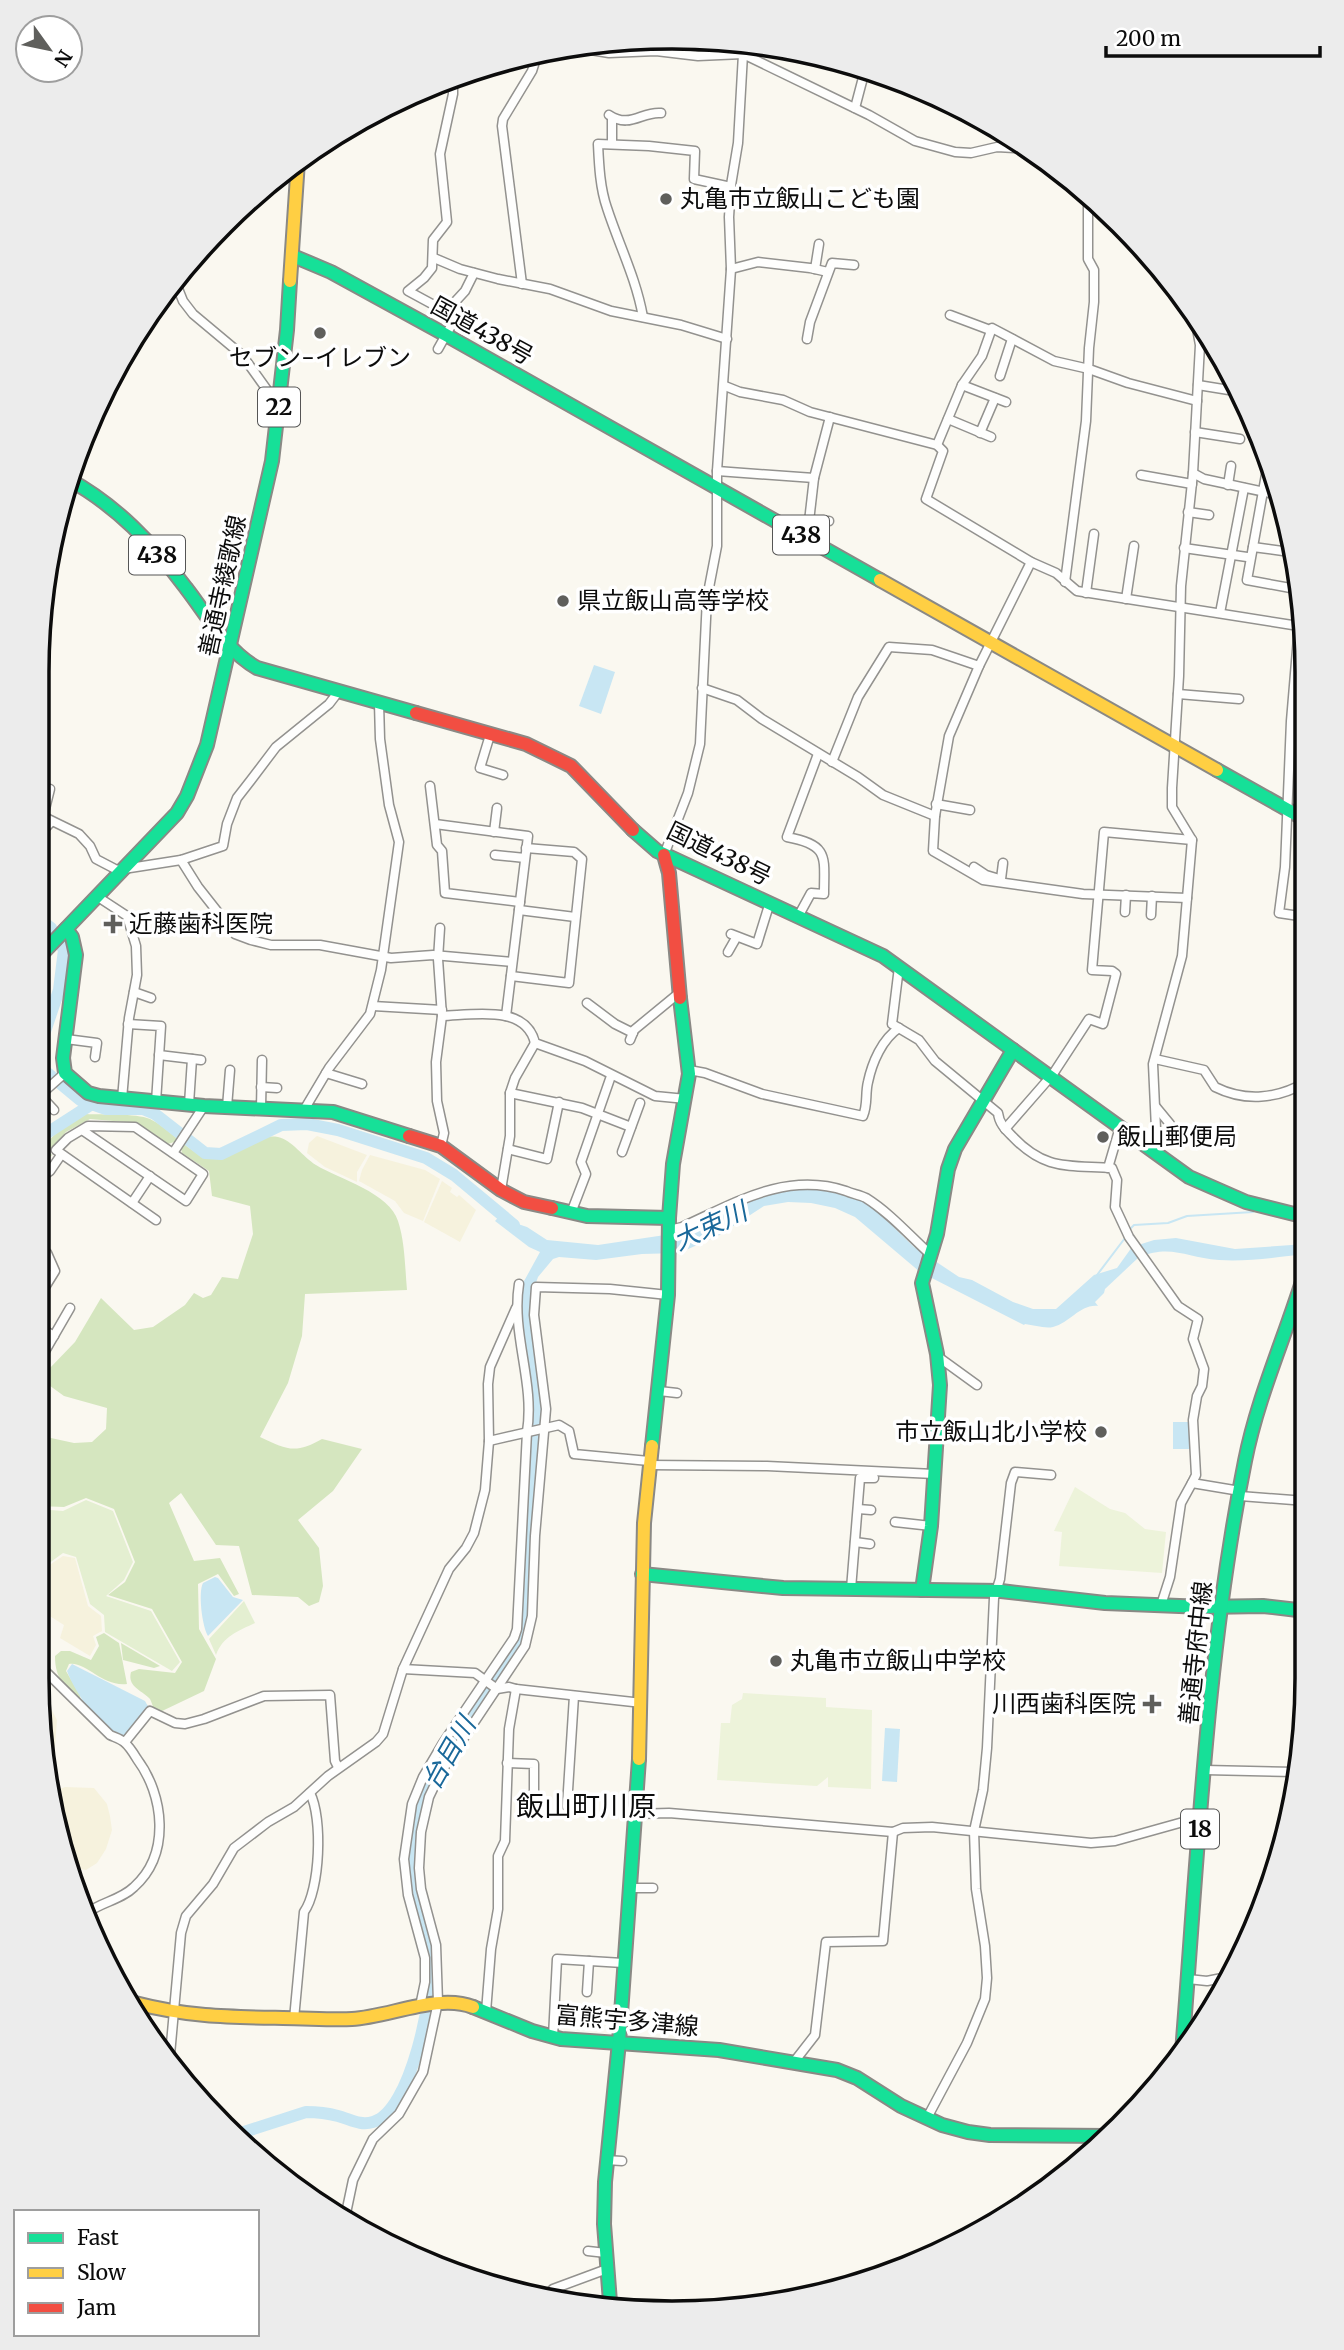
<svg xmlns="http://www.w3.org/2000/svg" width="1344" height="2350" font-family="Merriweather,'Noto Sans JP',serif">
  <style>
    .farmland { fill: #f6f2dd }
    .green { fill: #e4efd1 }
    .forest { fill: #d5e6bf }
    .pitch { fill: #edf3da }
    .water { fill: #c8e6f3 }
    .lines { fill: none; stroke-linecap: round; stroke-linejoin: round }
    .stream { stroke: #c8e6f3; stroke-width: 2 }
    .river { stroke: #c8e6f3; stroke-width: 12 }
    .street-casing { stroke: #93928f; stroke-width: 11 }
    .fast-casing { stroke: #8a8985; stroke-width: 16 }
    .slow-casing { stroke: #8a8985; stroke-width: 16 }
    .jam-casing { stroke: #8a8985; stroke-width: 16 }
    .street { stroke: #fefefd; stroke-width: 8 }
    .fast { stroke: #16e098; stroke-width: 12 }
    .slow { stroke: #ffcf43; stroke-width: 12 }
    .jam { stroke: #f24e42; stroke-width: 12 }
    .poi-dot { fill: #5f5f5c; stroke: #fff; stroke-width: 2.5 }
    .labels { text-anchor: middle; stroke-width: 7; stroke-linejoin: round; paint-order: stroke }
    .shield { fill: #fff; stroke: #555; stroke-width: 2 }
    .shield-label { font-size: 23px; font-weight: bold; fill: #0c0c0c }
    .poi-label { font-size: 24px; fill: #0c0c0c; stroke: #fff; text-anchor: start }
    .street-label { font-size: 24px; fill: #0c0c0c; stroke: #fff }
    .water-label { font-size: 26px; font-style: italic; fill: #19689a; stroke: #fff }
    .quarter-label { font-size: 28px; fill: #0c0c0c; stroke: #fff }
    .rim { fill: none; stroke: #0c0c0c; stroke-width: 3.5 }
  </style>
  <rect width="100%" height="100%" fill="#faf8f0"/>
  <g class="farmland">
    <path d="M317,1136L367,1155L357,1172V1182L325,1167L307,1153L309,1143Z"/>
    <path d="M370,1155L425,1170L440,1179L423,1221L404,1213L395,1201L359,1181L362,1170Z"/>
    <path d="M442,1181L452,1188L450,1192L457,1197L459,1195L476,1210L460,1242L424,1222Z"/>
    <path d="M63,1556L75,1558L88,1606L101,1616L102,1631L93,1636L96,1645L90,1656L60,1638L64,1625L37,1608V1576L42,1570Z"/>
    <path d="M37,1668L49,1681L41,1690L57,1720L55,1747L49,1753Z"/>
    <path d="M65,1787L94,1788L107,1804L110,1816L112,1830L106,1849L97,1863L86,1870L68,1867L55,1791Z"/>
  </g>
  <g class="green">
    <path d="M86,1500L113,1511L133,1562L124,1580L106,1596L151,1611L180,1662L172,1671L105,1632L104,1615L90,1604L76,1557L63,1553L37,1572V1509L63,1511Z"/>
    <path d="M244,1601L255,1623C238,1631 223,1636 216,1655L209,1639Z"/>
  </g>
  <g class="forest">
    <path d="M86,1114C103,1115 135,1113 150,1119C167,1127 186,1149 203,1156C230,1166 250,1132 278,1137C292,1140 303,1157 316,1165C339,1179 390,1193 398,1221C405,1242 405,1268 407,1290L305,1294L302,1336L288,1383L260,1437C287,1450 296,1454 322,1439L362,1449L333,1491L298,1520L319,1548L323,1586L319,1602L309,1606L298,1597L252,1595L239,1546L216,1545L181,1493L169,1503L194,1561L220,1558L239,1594L234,1596L218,1574L198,1584L199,1629L216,1659L204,1691L160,1712L154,1711C153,1707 152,1703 150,1699C142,1690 127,1687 131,1672L139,1669L175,1673L182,1662L152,1609L108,1595L125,1582L135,1562L114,1509L86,1498L64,1507L37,1506V1435L74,1443L92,1442L106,1429L107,1408L64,1396L46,1383L49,1369L75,1342L101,1298L134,1330L153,1327L185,1305L194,1293L203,1298L211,1295L222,1277L238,1279L253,1234L250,1206L212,1196L209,1171L182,1153L181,1148L174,1142L168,1144L137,1123L90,1119L66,1132L49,1151L52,1155L37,1173C37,1141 61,1129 86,1114Z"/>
    <path d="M104,1633L119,1643L127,1684C102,1687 86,1661 69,1664L66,1671L80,1695L81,1702C65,1686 55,1680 55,1656L61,1651H70L91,1660L99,1646L96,1637Z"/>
    <path d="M121,1643L160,1666L154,1668L123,1660Z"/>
  </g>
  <g class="pitch">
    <path d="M1075,1487L1110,1509L1125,1513L1145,1529L1166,1532L1162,1573L1059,1566L1062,1532L1054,1531Z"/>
    <path d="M743,1693L826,1698V1707L872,1710L871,1789L828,1787V1777L817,1786L717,1780L721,1723H730L732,1705L742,1699Z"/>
  </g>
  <g class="water">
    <path d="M594,665L615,672L601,714L579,706Z"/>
    <path d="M804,1186L819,1188L862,1201L873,1207L914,1247L959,1277L972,1280L1013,1302L1033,1309H1056L1094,1275L1117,1268L1132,1247L1154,1240L1176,1238L1235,1249L1306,1244V1254C1278,1257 1247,1262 1219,1260C1187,1258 1172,1244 1139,1257L1105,1289L1104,1293L1095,1302L1098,1306C1080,1304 1070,1323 1053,1327C1045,1329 1034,1325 1025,1324L1024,1325L920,1272L855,1217L835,1208L811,1203L788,1202L764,1206L718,1236L679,1253L642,1254L596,1260L559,1257L553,1259L538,1277L530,1300L520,1298L523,1283L540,1252L529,1247L495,1221L504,1211L518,1221V1224L527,1227L547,1240L598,1245L665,1235L679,1236L713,1223V1220C746,1200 766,1194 804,1186Z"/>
    <rect x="1173" y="1422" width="16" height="27"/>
    <path d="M215,1577L218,1578L233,1597L243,1600L208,1636C202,1626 198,1592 203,1583Z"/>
    <path d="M72,1664L145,1701L149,1708L125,1737C103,1735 74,1691 67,1671Z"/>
    <path d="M885,1728L900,1729L897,1782L882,1781Z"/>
  </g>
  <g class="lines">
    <g class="stream">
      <path d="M38,1020L47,1024"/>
      <path d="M1130,1229L1134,1225L1168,1223L1187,1216L1253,1212"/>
      <path d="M1097,1275L1125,1238"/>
      <path d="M388,2008L417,2001"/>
    </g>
    <g class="river">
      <path d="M38,1052L59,990L64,950L51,928L38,918"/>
      <path d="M38,1062L39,1066L80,1100L106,1109H143L155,1114L205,1153L221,1154L281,1125L307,1124L338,1130L426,1158L454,1175L514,1225"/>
      <path d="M37,1154L42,1140L47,1133L92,1104"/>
      <path d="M241,2133L306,2112C317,2112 327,2113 338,2116C350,2119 360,2126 373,2122C411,2112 434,1993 431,1958C429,1941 423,1924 418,1907C410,1874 410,1840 418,1807C425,1778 445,1753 462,1729C481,1699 501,1670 520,1640L525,1619L538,1406L525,1303L527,1286"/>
    </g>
    <defs>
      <g id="street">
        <path d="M573,47L609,53L656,51L698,56L743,54L744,44"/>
        <path d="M855,108L865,70"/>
        <path d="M609,115C630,129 642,111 661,113"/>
        <path d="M612,144V118"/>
        <path d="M434,258L460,269L498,279L550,289L611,311L681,325L727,339"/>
        <path d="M731,269L758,262L810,268L828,272"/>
        <path d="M815,269L819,244"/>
        <path d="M175,281L183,301L193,314L242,355L270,394L280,396"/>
        <path d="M522,284L502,126L503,119L532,71L538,52"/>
        <path d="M453,304L465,291L474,273"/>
        <path d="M950,315L990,330"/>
        <path d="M643,317C636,278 619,245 607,208C600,188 599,165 598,144L649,146L695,151L694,179L731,187"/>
        <path d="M807,339L810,322L832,263L854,265"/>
        <path d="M438,349L456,317L408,291L424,278L432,268L433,240L447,222L440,154L453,94V78"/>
        <path d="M1000,376L1012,339"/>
        <path d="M962,385L1006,402"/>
        <path d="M1198,385L1235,391L1236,386"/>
        <path d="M725,386L740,392L783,400L810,412L937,445L943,451L926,499L1031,562L1056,573L1077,591L1305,627"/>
        <path d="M948,419L991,437"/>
        <path d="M1195,432L1240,439"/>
        <path d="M980,433L995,398"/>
        <path d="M937,445L962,385L982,356L992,328L1054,361L1089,369L1128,383L1197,401"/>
        <path d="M1269,458L1247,580L1296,589"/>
        <path d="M717,471L814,478L830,417"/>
        <path d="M1193,473L1204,479L1279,495"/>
        <path d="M1141,475L1192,484"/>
        <path d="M1228,485L1231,466"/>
        <path d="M1188,512L1209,515"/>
        <path d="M809,521H829"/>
        <path d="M808,530L814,478"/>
        <path d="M1253,547L1290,552"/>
        <path d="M1184,548L1247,557"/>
        <path d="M1031,562L979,666L949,736L935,816L933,851L983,880L1083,894L1187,898"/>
        <path d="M1065,582L1086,421L1089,348L1094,302V270L1088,259V196"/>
        <path d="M1086,593L1094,534"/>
        <path d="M1126,599L1134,546"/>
        <path d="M1220,613L1244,488"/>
        <path d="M1299,626L1291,721L1285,867L1279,913L1306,917"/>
        <path d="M702,688L737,700L762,719L858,777L883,795L935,816"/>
        <path d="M1178,694L1239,699"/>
        <path d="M490,735L480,768L503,775"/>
        <path d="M832,762L858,697L889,647L932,650L979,666"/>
        <path d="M430,786L437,845L442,851L445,893L520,902"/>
        <path d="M936,804L970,810"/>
        <path d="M38,814L79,834L90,846L96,859L117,870L181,860L223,846L227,824L237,798L251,780L276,747L329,704L339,691"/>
        <path d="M43,817L50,789"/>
        <path d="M435,824L528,836L506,1016"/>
        <path d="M494,832L497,808"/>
        <path d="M38,836L51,822"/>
        <path d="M495,855L525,858"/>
        <path d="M664,855L688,793L700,744L707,598L717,546V471L731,269L729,217L731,185L738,143L743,54L869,115L915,141L955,152L971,153L997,147L1031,149"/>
        <path d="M181,860L198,887L235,934L251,940L271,945H320L391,958L433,955L512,962"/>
        <path d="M974,867L986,875L996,878"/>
        <path d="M1001,879L1003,863"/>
        <path d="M98,897L127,916L136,946L137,975L129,1018L122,1099"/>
        <path d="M519,910L575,917"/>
        <path d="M1125,912L1126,895"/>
        <path d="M799,915L811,893L824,894C824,857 830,845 787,837L818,754"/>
        <path d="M1151,915L1152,896"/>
        <path d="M440,928L438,959L442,1016L436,1062L437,1101L444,1133L441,1146"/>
        <path d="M731,934L757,944L770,902"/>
        <path d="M728,952L736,938"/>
        <path d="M899,967L892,1024L919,1040L935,1061L998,1113C999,1123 1005,1129 1012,1136C1045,1171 1068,1165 1112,1168L1117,1180L1115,1207L1129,1237L1178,1306L1198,1319L1193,1339L1204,1369L1202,1386L1197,1396L1193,1420L1196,1475L1192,1483L1240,1491"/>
        <path d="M511,976L569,983L582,859L574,852L526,848"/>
        <path d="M134,992L151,998"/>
        <path d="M587,1003L615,1024L633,1033"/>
        <path d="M373,1006L442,1010"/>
        <path d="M442,1016C473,1015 526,1004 535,1043L585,1061L655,1096L686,1099"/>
        <path d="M128,1024L161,1026L156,1102"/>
        <path d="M66,1039L97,1043L95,1057"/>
        <path d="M630,1040L634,1030L679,993"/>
        <path d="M159,1055L201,1060"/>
        <path d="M1155,1059L1204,1070L1215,1087C1245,1102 1278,1099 1306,1082"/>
        <path d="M689,1070L705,1073L762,1094L863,1116C868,1104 865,1094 868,1082C872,1063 882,1039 899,1028"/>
        <path d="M326,1073L362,1084"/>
        <path d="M261,1087L277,1088"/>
        <path d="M510,1093L582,1108L631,1127"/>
        <path d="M40,1095L54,1110"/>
        <path d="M38,1097L65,1073"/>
        <path d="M189,1104L192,1059"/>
        <path d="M227,1107L230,1070"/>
        <path d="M1156,1107L1170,1124"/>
        <path d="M261,1108L262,1060"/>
        <path d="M304,1110L329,1068L370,1014L381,970L399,842L389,805L380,739L379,703"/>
        <path d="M1005,1129L1053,1074L1089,1019L1103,1024L1116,974L1112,971L1092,970L1104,832L1192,840"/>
        <path d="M82,1130L186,1201L203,1174L135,1127L88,1126L68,1138L56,1150L156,1220"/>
        <path d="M1149,1148L1156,1129L1153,1064L1182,956L1192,840L1172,807V788L1179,676L1181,586L1193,473L1200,345L1195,318"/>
        <path d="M508,1149L547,1159L559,1102"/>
        <path d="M622,1152L640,1103"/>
        <path d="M173,1153L204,1106"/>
        <path d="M1108,1168L1120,1127"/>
        <path d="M37,1180L50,1171L61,1155"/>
        <path d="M501,1190L510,1136V1093L515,1078L535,1043"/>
        <path d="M132,1203L150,1176"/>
        <path d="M571,1213L586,1174L581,1162L611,1076"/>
        <path d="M669,1230L682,1227C735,1203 786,1171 846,1191C853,1194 860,1195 866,1198C890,1213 910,1236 931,1255"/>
        <path d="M37,1300L55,1271L47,1253L37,1246"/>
        <path d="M37,1326L54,1336"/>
        <path d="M937,1356L977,1385"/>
        <path d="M37,1365L70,1308"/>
        <path d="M659,1391L677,1393"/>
        <path d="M489,1441L559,1425L569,1431L574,1454L649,1461"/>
        <path d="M649,1465L767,1466L934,1474"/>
        <path d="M1240,1496L1306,1501"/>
        <path d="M858,1509L871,1510"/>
        <path d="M895,1522L931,1526"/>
        <path d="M855,1542L870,1544"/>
        <path d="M851,1589L860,1478H874"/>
        <path d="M1161,1605L1170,1577L1181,1503L1192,1483"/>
        <path d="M37,1663L110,1735C114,1737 121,1739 124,1742C129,1746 134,1754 137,1759C164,1795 171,1854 134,1887C121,1900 101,1902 87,1913"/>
        <path d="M403,1669L475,1673L497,1689L509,1687L516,1689L642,1703"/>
        <path d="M125,1742L150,1711L175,1723L185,1724L204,1719L264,1696L330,1695L335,1761L338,1767"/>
        <path d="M507,1763L534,1764V1799"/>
        <path d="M1205,1770L1295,1772"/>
        <path d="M567,1806L574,1696"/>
        <path d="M634,1814L669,1813L893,1832L903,1828L932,1827L1091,1843L1115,1841L1201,1817"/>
        <path d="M629,1888H653"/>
        <path d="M1188,1979L1207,1981L1227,1977"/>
        <path d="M587,1992L589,1961"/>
        <path d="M420,2006L425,1982V1958L408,1895L404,1859L412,1804L423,1777L443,1743L514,1638L517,1629L527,1432C535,1382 511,1334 519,1284"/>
        <path d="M486,2012L491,1949L498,1909V1856L505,1841L509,1729L516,1689"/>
        <path d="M294,2019L304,1912C320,1890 323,1818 310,1793"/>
        <path d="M553,2037L557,1959L623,1963"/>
        <path d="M794,2062L815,2035L826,1942L883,1941L893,1832"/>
        <path d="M169,2066L181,1933L186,1916L213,1884L234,1848L268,1822L294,1807L328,1776L376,1742L383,1734L403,1669L449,1569L466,1548L474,1533L485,1490L489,1441L488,1384L490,1367L516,1308"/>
        <path d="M927,2118L967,2043L985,1999L987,1978L985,1946L976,1889L974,1831L983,1790L987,1748L994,1598L1000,1579L1011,1483L1015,1472L1051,1475"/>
        <path d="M606,2160L622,2161"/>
        <path d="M345,2218L353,2180L373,2139L399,2114L423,2072L438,2002L436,1945L421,1889L419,1868L421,1832L429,1797L441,1772L525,1646L532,1616L535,1536L546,1409L534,1315L536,1287L610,1289L668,1295"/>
        <path d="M588,2251L606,2253"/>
        <path d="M547,2295L553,2289L607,2269"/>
      </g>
      <g id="fast">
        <path d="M293,256L331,272L446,335L880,580"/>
        <path d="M68,479C116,505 153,544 186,588C208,616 225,650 257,668L416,713"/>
        <path d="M1217,770L1306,820"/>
        <path d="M633,830L657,851L883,956L1189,1177L1246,1202L1306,1217"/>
        <path d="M66,929L72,937L76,955L63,1058L65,1073L88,1093L99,1096L204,1106L333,1112L409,1136"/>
        <path d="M38,958L177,813L187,796L207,745L272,461L287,330L290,281"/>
        <path d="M552,1208L587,1216L669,1218"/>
        <path d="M652,1446L668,1295L669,1218L673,1164L689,1074L680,998"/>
        <path d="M642,1574L783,1588L1001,1591L1105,1603L1204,1607L1263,1606L1306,1611"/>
        <path d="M922,1590L931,1526L940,1385L937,1354L922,1283L937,1234L948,1169L955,1149L1013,1050"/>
        <path d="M473,2007L532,2031L561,2039L719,2050L837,2070L857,2078L901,2106L942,2125L968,2132L990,2135L1108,2136"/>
        <path d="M1182,2052C1198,1855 1206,1655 1245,1461C1258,1395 1287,1333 1306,1269"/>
        <path d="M610,2302L604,2224L605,2182L619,2042L639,1759"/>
      </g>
      <g id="slow">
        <path d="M290,281L298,161"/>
        <path d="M880,580L1217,770"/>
        <path d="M639,1759L644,1523L652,1446"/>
        <path d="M135,2003C189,2017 228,2017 283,2018C306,2018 330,2020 352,2019C389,2017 439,1993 473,2007"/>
      </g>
      <g id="jam">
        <path d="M416,713L526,744L571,766L633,830"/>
        <path d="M664,855L669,873L680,998"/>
        <path d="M409,1136L441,1146L501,1190L524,1202L552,1208"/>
      </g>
    </defs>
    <use href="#street" class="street-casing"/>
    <use href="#fast" class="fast-casing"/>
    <use href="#slow" class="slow-casing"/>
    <use href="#jam" class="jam-casing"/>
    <use href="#street" class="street"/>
    <use href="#fast" class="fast"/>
    <use href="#slow" class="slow"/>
    <use href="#jam" class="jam"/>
  </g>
  <g class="poi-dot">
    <circle cx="666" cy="199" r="7"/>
    <circle cx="320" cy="333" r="7"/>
    <circle cx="563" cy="601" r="7"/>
    <path d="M109.5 913.5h7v7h7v7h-7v7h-7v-7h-7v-7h7z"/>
    <circle cx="1103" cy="1137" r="7"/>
    <circle cx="1101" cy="1432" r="7"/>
    <circle cx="776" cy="1661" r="7"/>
    <path d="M1148.5 1693.5h7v7h7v7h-7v7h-7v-7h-7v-7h7z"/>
  </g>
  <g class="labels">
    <g class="shield">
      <rect x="258" y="387.5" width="42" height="39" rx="5"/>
      <rect x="773" y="515.5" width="56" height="39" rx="5"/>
      <rect x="129" y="535.5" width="56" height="39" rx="5"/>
      <rect x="1181" y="1809.5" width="38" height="39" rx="5"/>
    </g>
    <g class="shield-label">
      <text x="279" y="415">22</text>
      <text x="801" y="543">438</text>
      <text x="157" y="563">438</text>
      <text x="1200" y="1837">18</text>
    </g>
    <g class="poi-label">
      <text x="680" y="207">丸亀市立飯山こども園</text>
      <text x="320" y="366" text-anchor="middle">セブン-イレブン</text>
      <text x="577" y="609">県立飯山高等学校</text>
      <text x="129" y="932">近藤歯科医院</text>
      <text x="1117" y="1145">飯山郵便局</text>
      <text x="1087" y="1440" text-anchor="end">市立飯山北小学校</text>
      <text x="790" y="1669">丸亀市立飯山中学校</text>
      <text x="1136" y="1712" text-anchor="end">川西歯科医院</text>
    </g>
    <g class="street-label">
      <text transform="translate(482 331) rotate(29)" y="8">国道438号</text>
      <text transform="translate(223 586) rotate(-78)" y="8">善通寺綾歌線</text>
      <text transform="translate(719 854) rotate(26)" y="8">国道438号</text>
      <text transform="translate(1196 1653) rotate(-84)" y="8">善通寺府中線</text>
      <text transform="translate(627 2021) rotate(5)" y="8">富熊宇多津線</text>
    </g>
    <g class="water-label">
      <text transform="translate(710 1226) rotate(-25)" y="9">大束川</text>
      <text transform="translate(449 1753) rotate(-60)" y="9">台目川</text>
    </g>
    <g class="quarter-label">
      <text x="586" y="1816">飯山町川原</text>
    </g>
  </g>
  <path d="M0 0H1344V2350H0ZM672 49H672A623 623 0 0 1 1295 672V1678A623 623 0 0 1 672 2301H672A623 623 0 0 1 49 1678V672A623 623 0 0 1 672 49Z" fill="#ececec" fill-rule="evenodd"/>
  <path class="rim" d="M672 49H672A623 623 0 0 1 1295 672V1678A623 623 0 0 1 672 2301H672A623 623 0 0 1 49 1678V672A623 623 0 0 1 672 49Z"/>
  <rect x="14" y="2210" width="245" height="126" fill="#ffffff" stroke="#9e9e9e" stroke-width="2"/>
  <rect x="28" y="2233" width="35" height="10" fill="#16e098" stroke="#9e9e9e" stroke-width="2"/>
  <text x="77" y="2245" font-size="21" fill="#0c0c0c">Fast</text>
  <rect x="28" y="2268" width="35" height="10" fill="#ffcf43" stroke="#9e9e9e" stroke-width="2"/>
  <text x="77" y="2280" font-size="21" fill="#0c0c0c">Slow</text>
  <rect x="28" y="2303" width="35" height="10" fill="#f24e42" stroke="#9e9e9e" stroke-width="2"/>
  <text x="77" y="2315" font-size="21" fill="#0c0c0c">Jam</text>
  <g transform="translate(49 49) rotate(123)"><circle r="33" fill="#ffffff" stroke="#9e9e9e" stroke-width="2"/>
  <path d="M0-5L12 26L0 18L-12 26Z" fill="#5f5f5c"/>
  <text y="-10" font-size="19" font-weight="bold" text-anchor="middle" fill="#0c0c0c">N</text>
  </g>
  <path d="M1106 46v10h214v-10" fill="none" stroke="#0c0c0c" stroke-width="3.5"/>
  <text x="1116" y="46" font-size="21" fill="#0c0c0c" stroke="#ffffff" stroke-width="5" paint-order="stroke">200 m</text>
</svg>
